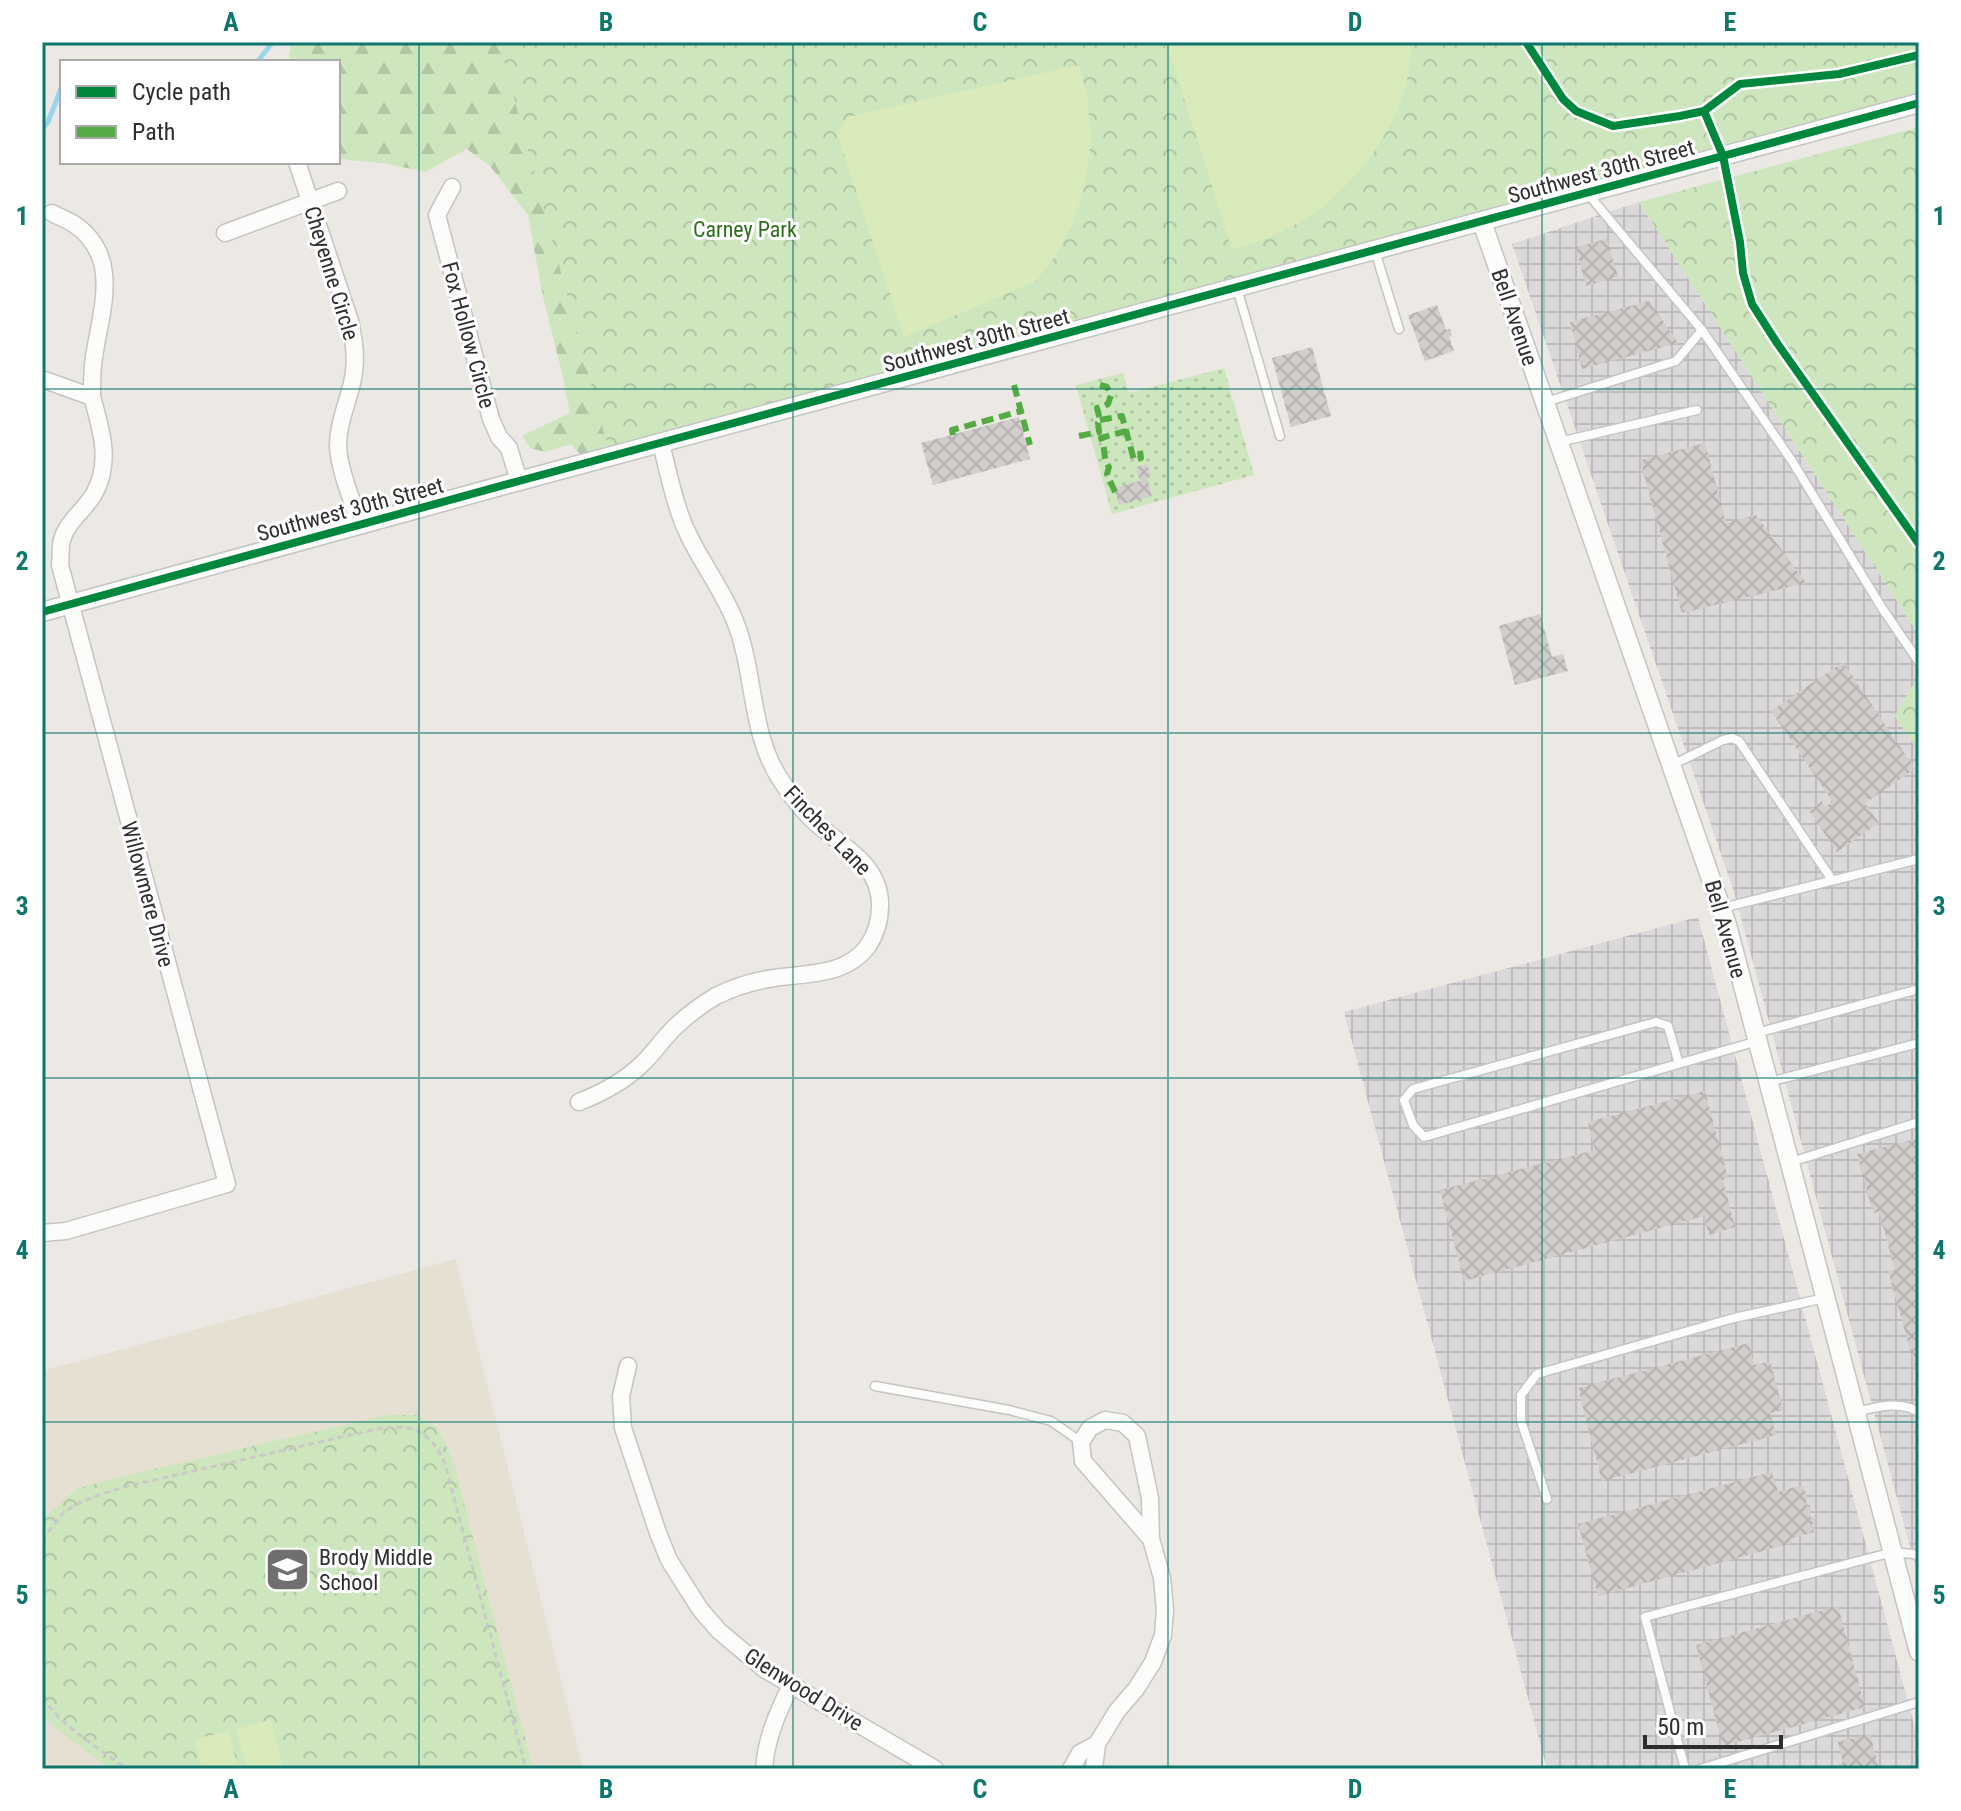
<svg xmlns="http://www.w3.org/2000/svg" width="1961" height="1811" font-family="'Roboto Condensed',sans-serif">
  <style>
    .industrial { fill: url(#industrial-grid) }
    .education { fill: #e6e0d3 }
    .forest { fill: url(#forest-firs) }
    .park { fill: url(#park-crowns) }
    .garden { fill: url(#garden-dots) }
    .pitch { fill: #d9eabb }
    .lines { fill: none; stroke-linecap: round; stroke-linejoin: round }
    .stream { stroke: #99d6ec; stroke-width: 5 }
    .building { fill: url(#building-cross-hatch) }
    .service-casing { stroke: #c5c4c5; stroke-width: 11 }
    .minor-casing { stroke: #c5c4c5; stroke-width: 19 }
    .tertiary-casing { stroke: #c5c4c5; stroke-width: 21 }
    .path { stroke: #c9c9c8; stroke-width: 3; stroke-dasharray: 6 4; stroke-linecap: butt }
    .service { stroke: #fcfcfb; stroke-width: 8 }
    .minor { stroke: #fcfcfb; stroke-width: 16 }
    .tertiary { stroke: #fcfcfb; stroke-width: 18 }
    .quiet { stroke: #54ab44; stroke-width: 6; stroke-dasharray: 12 6; stroke-linecap: butt }
    .cycleway-casing { stroke: #fff; stroke-width: 13 }
    .cycleway { stroke: #00873e; stroke-width: 8 }
    .grid { fill: none; stroke: #0f766e; stroke-width: 2; stroke-opacity: 0.55 }
    .labels { text-anchor: middle; stroke-width: 6; stroke-linejoin: round; paint-order: stroke }
    .street-label { font-size: 22px; fill: #2e2e2e; stroke: #fff }
    .park-label { font-size: 22px; fill: #2c6e1b; stroke: #fff }
    .poi-label { font-size: 22px; fill: #2e2e2e; stroke: #fff; text-anchor: start }
    .neatline { fill: none; stroke: #0f766e; stroke-width: 3 }
    .grid-label { font-size: 26px; text-anchor: middle; font-weight: bold; fill: #0f766e }
  </style>
  <defs>
    <pattern id="industrial-grid" width="8" height="8" patternUnits="userSpaceOnUse" patternTransform="scale(2)"><rect width="8" height="8" fill="#dcd9db"/><path d="M0 4h8M4 0v8" fill="none" stroke="#bdbbbc"/></pattern>
    <pattern id="forest-firs" width="22" height="20" patternUnits="userSpaceOnUse" patternTransform="scale(2)"><rect width="22" height="20" fill="#cee6be"/><path d="M5 1l3.5 6h-7zM16 11l3.5 6h-7z" fill="#b1c6a4"/></pattern>
    <pattern id="park-crowns" width="20" height="18" patternUnits="userSpaceOnUse" patternTransform="scale(2)"><rect width="20" height="18" fill="#cee6be"/><path d="M2 6a3 3 0 1 1 6 0M12 15a3 3 0 1 1 6 0" fill="none" stroke="#b1c6a4"/></pattern>
    <pattern id="garden-dots" width="8" height="8" patternUnits="userSpaceOnUse" patternTransform="scale(2)"><rect width="8" height="8" fill="#cee6be"/><path d="M2 2h.1M6 6h.1" fill="none" stroke="#b1c6a4" stroke-width="1.8" stroke-linecap="round"/></pattern>
    <pattern id="building-cross-hatch" width="8" height="8" patternUnits="userSpaceOnUse" patternTransform="scale(2)"><rect width="8" height="8" fill="#d1cecb"/><path d="M0 0l8 8M0 8l8-8" fill="none" stroke="#b4b1af"/></pattern>
  </defs>
  <rect width="100%" height="100%" fill="#ece8e4"/>
  <g class="industrial">
    <path d="M1639,202L1919,635V675L1895,716L1919,752V1580L1734,892L1512,244Z"/>
    <path d="M1698,917L1919,1743V1769H1547L1344,1012Z"/>
  </g>
  <path class="education" d="M456,1259L583,1769H42V1371Z"/>
  <path class="forest" d="M292,42H724L638,437L580,454L571,444L545,452L530,448L522,436L570,413L562,373L543,297L528,215L490,166L467,149L425,172L388,164L341,159L338,155V62H291L289,54Z"/>
  <g class="park">
    <path d="M499,42H1919V92L879,385L610,455Z"/>
    <path d="M1919,127V635L1639,202Z"/>
    <path d="M1919,675V752L1895,716Z"/>
    <path d="M387,1415H416L437,1427L453,1460L533,1769H110L54,1727L42,1713V1520L76,1489L111,1479Z"/>
  </g>
  <path class="garden" d="M1224,368L1254,475L1112,514L1076,385L1123,373L1129,393Z"/>
  <g class="pitch">
    <path d="M1166,42H1411C1410,61 1409,79 1402,97C1384,148 1344,198 1296,224C1276,235 1254,243 1232,249Z"/>
    <path d="M1079,65L1087,95L1091,137L1088,165L1082,197L1071,227L1057,254L1036,281L904,337L837,133L848,117Z"/>
    <path d="M271,1720L283,1769H247L236,1729Z"/>
    <path d="M229,1731L238,1769H202L195,1739Z"/>
  </g>
  <g class="lines">
    <g class="stream">
      <path d="M257,62L273,42"/>
      <path d="M42,129L48,122L62,86"/>
    </g>
  </g>
  <g class="building">
    <path d="M1607,239L1618,277L1586,286L1576,247Z"/>
    <path d="M1649,301L1678,343L1582,369L1570,322Z"/>
    <path d="M1437,305L1446,330L1450,329L1452,336L1449,337L1454,351L1425,361L1408,315Z"/>
    <path d="M1312,347L1331,416L1291,427L1272,358Z"/>
    <path d="M1019,417L1030,459L933,485L921,443Z"/>
    <path d="M1705,443L1726,523L1756,515L1806,583L1682,613L1640,460Z"/>
    <path d="M1147,464L1151,476L1147,477L1152,496L1119,505L1114,488L1140,481L1136,467Z"/>
    <path d="M1540,614L1552,657L1563,654L1568,671L1515,685L1499,626Z"/>
    <path d="M1843,662L1915,769L1865,803L1879,823L1837,852L1809,810L1822,801L1825,807L1833,802L1771,711Z"/>
    <path d="M1705,1091L1728,1178L1723,1180L1735,1227L1709,1235L1704,1216L1464,1281L1440,1190L1595,1150L1588,1122Z"/>
    <path d="M1919,1138V1378H1918L1888,1271L1895,1270L1879,1212L1873,1213L1857,1154Z"/>
    <path d="M1749,1343L1754,1365L1770,1361L1783,1410L1770,1413L1776,1435L1602,1481L1578,1388Z"/>
    <path d="M1772,1472L1778,1492L1802,1485L1808,1498L1806,1499L1807,1505H1810L1811,1518H1814L1815,1524H1812L1814,1532L1790,1539L1792,1543L1598,1596L1578,1524Z"/>
    <path d="M1838,1606L1865,1707L1723,1746L1696,1645Z"/>
    <path d="M1870,1734L1879,1769H1824L1843,1763L1838,1742Z"/>
  </g>
  <g class="lines">
    <defs>
      <g id="service">
        <path d="M1375,251L1399,329"/>
        <path d="M1237,288L1280,436"/>
        <path d="M1702,330L1792,461L1882,608L1919,662"/>
        <path d="M1546,402L1676,361L1702,330L1588,194"/>
        <path d="M1559,442L1697,410"/>
        <path d="M1672,765L1723,740L1732,738L1739,741L1832,880"/>
        <path d="M1722,908L1919,859"/>
        <path d="M1756,1033L1919,989"/>
        <path d="M1679,1064L1668,1026L1656,1022L1413,1089L1404,1100L1413,1125L1424,1137L1758,1041"/>
        <path d="M1769,1082L1919,1043"/>
        <path d="M1791,1162L1919,1122"/>
        <path d="M875,1386L1009,1410L1051,1421L1081,1442"/>
        <path d="M1856,1412C1877,1407 1899,1400 1919,1412"/>
        <path d="M1547,1499L1521,1421V1395L1537,1374L1734,1318L1825,1298"/>
        <path d="M1685,1769L1645,1617L1893,1552L1913,1554L1919,1556"/>
        <path d="M1700,1769L1919,1702"/>
      </g>
      <g id="minor">
        <path d="M297,162L350,321C354,340 357,359 353,378C349,401 338,421 338,446C339,470 353,502 360,525"/>
        <path d="M452,187L437,215L491,419L499,437L509,448L519,481"/>
        <path d="M52,213C59,217 68,220 74,224C125,259 98,317 93,365C92,375 92,386 92,397"/>
        <path d="M225,233L338,191"/>
        <path d="M42,379L92,397C101,429 112,462 94,494C85,510 67,521 62,540C60,547 61,557 60,565L227,1184L66,1231L42,1233"/>
        <path d="M579,1102C602,1093 623,1082 641,1065C653,1054 662,1040 673,1029C686,1016 701,1005 716,996C734,987 754,981 774,978C807,973 846,976 868,946C876,934 880,920 880,906C881,865 844,848 817,824C803,812 792,797 782,782C749,734 756,674 735,621C723,591 703,565 689,536C675,508 669,474 661,444"/>
        <path d="M628,1366L621,1396L623,1428L658,1533L669,1560L700,1609L719,1631L764,1669L935,1769"/>
        <path d="M764,1769C766,1738 778,1712 791,1685"/>
        <path d="M1071,1769L1080,1753L1097,1744L1117,1711L1136,1689L1153,1662L1163,1635L1165,1610L1162,1578L1151,1539L1150,1498L1137,1436L1123,1423L1105,1420L1090,1428L1081,1442L1083,1461L1151,1539"/>
        <path d="M1094,1769L1097,1744"/>
      </g>
      <g id="tertiary">
        <path d="M1482,222L1727,925L1919,1652"/>
        <path d="M42,612L519,481L1919,103"/>
      </g>
    </defs>
    <use href="#service" class="service-casing"/>
    <use href="#minor" class="minor-casing"/>
    <use href="#tertiary" class="tertiary-casing"/>
    <g class="path">
      <path d="M42,1540L64,1512L79,1503L101,1494L128,1486L372,1430C409,1423 429,1427 445,1464L526,1769"/>
      <path d="M42,1698C65,1728 97,1748 128,1769"/>
    </g>
    <use href="#service" class="service"/>
    <use href="#minor" class="minor"/>
    <use href="#tertiary" class="tertiary"/>
    <g class="quiet">
      <path d="M1014,385L1030,445"/>
      <path d="M1100,420L1122,416L1134,460L1141,458L1140,451"/>
      <path d="M953,435L952,430L1021,411"/>
      <path d="M1079,436L1099,432L1098,423L1100,420L1097,408L1102,407L1108,404L1111,395L1107,387L1100,385"/>
      <path d="M1115,492L1107,474L1109,467C1102,457 1106,448 1101,438L1126,431"/>
    </g>
    <defs>
      <g id="cycleway">
        <path d="M1526,42L1563,99L1576,111L1613,126L1680,116L1704,111L1740,84L1839,74L1919,55"/>
        <path d="M1704,111L1723,156L1740,242L1743,273L1752,304L1777,343L1919,544"/>
        <path d="M42,612L519,481L1919,103"/>
      </g>
    </defs>
    <use href="#cycleway" class="cycleway-casing"/>
    <use href="#cycleway" class="cycleway"/>
  </g>
  <path class="grid" d="M419,42V1769M793,42V1769M1168,42V1769M1542,42V1769M42,389H1919M42,733H1919M42,1078H1919M42,1422H1919"/>
  <defs>
    <symbol id="school-square" viewBox="-11 -11 22 22"><rect x="-9" y="-9" width="18" height="18" rx="4" fill="#706f6e" stroke="#fff"/><path d="M0-5L7-2L0 1L-7-2ZM-4 1L0 2.5L4 1V4Q0 6-4 4Z" fill="#fff"/></symbol>
  </defs>
  <g fill-rule="evenodd">
    <use href="#school-square" x="262" y="1544" width="51" height="51"/>
  </g>
  <g class="labels">
    <g class="street-label">
      <text transform="translate(1601 171) rotate(-15)" y="8">Southwest 30th Street</text>
      <text transform="translate(332 273) rotate(73)" y="8">Cheyenne Circle</text>
      <text transform="translate(1515 317) rotate(71)" y="8">Bell Avenue</text>
      <text transform="translate(469 335) rotate(75)" y="8">Fox Hollow Circle</text>
      <text transform="translate(976 340) rotate(-15)" y="8">Southwest 30th Street</text>
      <text transform="translate(350 509) rotate(-15)" y="8">Southwest 30th Street</text>
      <text transform="translate(828 830) rotate(46)" y="8">Finches Lane</text>
      <text transform="translate(148 894) rotate(75)" y="8">Willowmere Drive</text>
      <text transform="translate(1726 929) rotate(74)" y="8">Bell Avenue</text>
      <text transform="translate(804 1689) rotate(32)" y="8">Glenwood Drive</text>
    </g>
    <g class="park-label">
      <text x="745" y="237">Carney Park</text>
    </g>
    <g class="poi-label">
      <text x="319" y="1565">Brody Middle<tspan x="319" dy="25">School</tspan></text>
    </g>
  </g>
  <rect width="1961" height="1811" fill="none" stroke="#ffffff" stroke-width="88"/>
  <rect x="60" y="60" width="280" height="104" fill="#ffffff" stroke="#ababab" stroke-width="2"/>
  <rect x="76" y="86" width="40" height="12" fill="#00873e" stroke="#ababab" stroke-width="2"/>
  <text x="132" y="100" font-size="24" fill="#2e2e2e">Cycle path</text>
  <rect x="76" y="126" width="40" height="12" fill="#54ab44" stroke="#ababab" stroke-width="2"/>
  <text x="132" y="140" font-size="24" fill="#2e2e2e">Path</text>
  <path d="M1645 1735v12h136v-12" fill="none" stroke="#2e2e2e" stroke-width="4"/>
  <text x="1657" y="1735" font-size="24" fill="#2e2e2e" stroke="#ffffff" stroke-width="6" paint-order="stroke">50 m</text>
  <rect x="44" y="44" width="1873" height="1723" class="neatline"/>
  <g class="grid-label">
    <text x="231" y="31">A</text>
    <text x="606" y="31">B</text>
    <text x="980" y="31">C</text>
    <text x="1355" y="31">D</text>
    <text x="1730" y="31">E</text>
    <text x="22" y="225">1</text>
    <text x="1939" y="225">1</text>
    <text x="22" y="570">2</text>
    <text x="1939" y="570">2</text>
    <text x="22" y="915">3</text>
    <text x="1939" y="915">3</text>
    <text x="22" y="1259">4</text>
    <text x="1939" y="1259">4</text>
    <text x="22" y="1604">5</text>
    <text x="1939" y="1604">5</text>
    <text x="231" y="1798">A</text>
    <text x="606" y="1798">B</text>
    <text x="980" y="1798">C</text>
    <text x="1355" y="1798">D</text>
    <text x="1730" y="1798">E</text>
  </g>
</svg>
